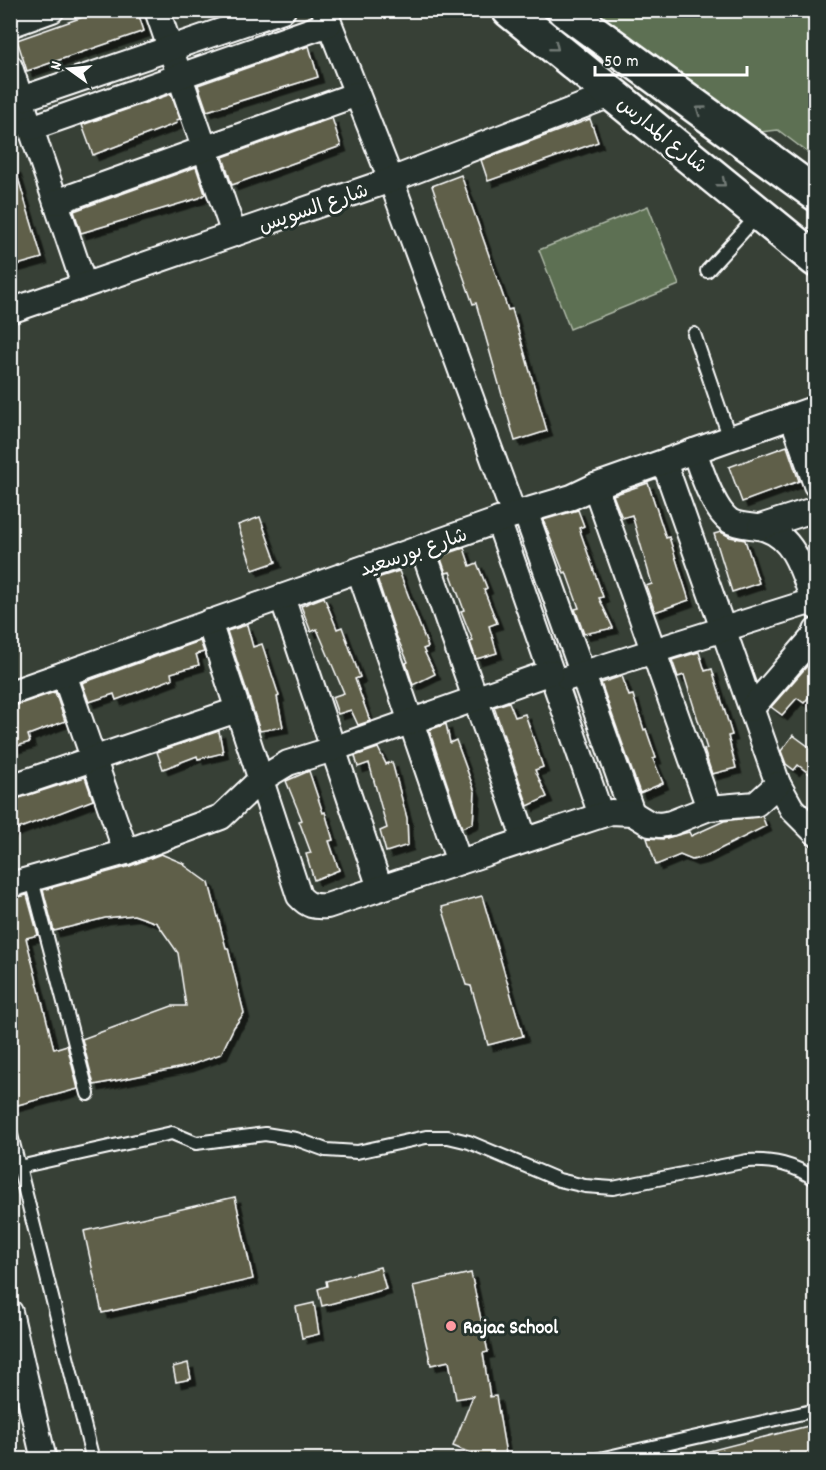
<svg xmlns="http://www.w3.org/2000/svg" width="826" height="1470" font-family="Dekko,'Playpen Sans Arabic',sans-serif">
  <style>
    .green { fill: #5d7052; stroke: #aeb8a8; stroke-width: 1.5 }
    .building { fill: #5f5f4a; stroke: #fff; stroke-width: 1.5; filter: url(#shadow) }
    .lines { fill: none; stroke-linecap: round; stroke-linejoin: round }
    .lane-casing { stroke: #fff; stroke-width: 16 }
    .street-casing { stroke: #fff; stroke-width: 28 }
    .secondary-casing { stroke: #fff; stroke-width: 38 }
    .lane { stroke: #26332d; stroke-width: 12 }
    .street { stroke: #26332d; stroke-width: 24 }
    .secondary { stroke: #26332d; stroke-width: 33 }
    .oneway { stroke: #727a76 }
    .poi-dot { fill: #ff9aa2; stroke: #26332d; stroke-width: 2 }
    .labels { text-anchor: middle; stroke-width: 6; stroke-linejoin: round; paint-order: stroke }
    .street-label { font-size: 20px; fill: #fff; stroke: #26332d }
    .poi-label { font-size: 20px; font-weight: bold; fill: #fff; stroke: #26332d; text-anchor: start }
  </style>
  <defs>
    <filter id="shadow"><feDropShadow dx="5.5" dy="5.5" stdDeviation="0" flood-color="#0009"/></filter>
  </defs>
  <rect width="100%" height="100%" fill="#374036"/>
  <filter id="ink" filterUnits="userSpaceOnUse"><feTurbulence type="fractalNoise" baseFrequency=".0167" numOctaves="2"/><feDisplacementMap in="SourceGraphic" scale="12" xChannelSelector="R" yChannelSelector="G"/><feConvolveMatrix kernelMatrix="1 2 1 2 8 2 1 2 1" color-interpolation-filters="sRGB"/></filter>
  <g filter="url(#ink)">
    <g class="green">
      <path d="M588,11H815V158L778,130L751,133Z"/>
      <path d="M648,206L679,285L570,329L539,250Z"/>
    </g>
    <g class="building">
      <path d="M103,10H137L144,31L27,71L17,40Z"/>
      <path d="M309,46L318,77L207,111L198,85Z"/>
      <path d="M171,94L180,119L176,120L177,123L93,155L82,125Z"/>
      <path d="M332,118L341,146L232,185L223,157Z"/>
      <path d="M590,119L598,142L488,181L481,160Z"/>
      <path d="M196,167L205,194L199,198L81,233L74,211Z"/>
      <path d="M15,168L42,258L10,267V169Z"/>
      <path d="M461,175L508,310L512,309L547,431L515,441L476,303L473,304L432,186Z"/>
      <path d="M787,446L799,481L742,502L729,467Z"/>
      <path d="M648,483L666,538L669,537L689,600L655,612L646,586L652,584L632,515L622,518L613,495Z"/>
      <path d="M578,510L584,526L579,528L603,597L599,598L613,628L584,634L575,609L579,608L566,572L564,573L543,520Z"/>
      <path d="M260,517L276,562L253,570L238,525Z"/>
      <path d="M721,532L730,537L745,540L759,583L732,592L714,534Z"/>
      <path d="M464,548L470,566L477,563L487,588L484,590L497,623L489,626L497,653L476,659L470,642L473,641L461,611L464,610L450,572L446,573L440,556Z"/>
      <path d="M399,571L428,647L423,649L435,674L413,685L406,663L408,662L396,635L377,578Z"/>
      <path d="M324,597L337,629L342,627L360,677L355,679L370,721L358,725L351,710L338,714L332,697L344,693L317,629L311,632L301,606Z"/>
      <path d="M247,625L253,647L262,644L279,696L277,697L283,727L260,731L227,631Z"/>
      <path d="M200,641L204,652L196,654L199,665L171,673L172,679L116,700L114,694L89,702L82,683Z"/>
      <path d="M699,652L705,671L712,669L732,735L728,736L736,768L712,774L704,750L707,749L684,675L678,677L672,660Z"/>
      <path d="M816,656V688L804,703L797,698L782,715L771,707Z"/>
      <path d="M622,676L629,696L633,695L644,730L646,729L656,758L653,759L663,783L640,793L601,683Z"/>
      <path d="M55,692L65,721L28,735L30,742L14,747L10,735V727L17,725L11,707Z"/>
      <path d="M509,702L515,717L525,714L543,767L535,770L547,797L528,806L494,707Z"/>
      <path d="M446,724L450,743L456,740L475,792L473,823L462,828L429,730Z"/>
      <path d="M219,731L223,753L198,759L197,756L163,769L157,752Z"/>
      <path d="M793,735L816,752V779L798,765L794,770L786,764L781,751Z"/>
      <path d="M378,748L386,764L392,762L407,818L408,845L386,852L380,831L387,828L369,763L358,767L355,756Z"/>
      <path d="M309,771L323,813L325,812L333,840L329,841L339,870L314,880L306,854L311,853L299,821L302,820L286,781Z"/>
      <path d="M85,777L93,800L10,832V801Z"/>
      <path d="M762,816L766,826L704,857L692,860L680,855L656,865L647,838L663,839L689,832L691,836L724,821Z"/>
      <path d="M161,854L185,864L184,865L209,883L226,948H228L244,1013L234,1027L221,1054L188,1066L94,1085L82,1039L172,1006H186L178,953L157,923L134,915L105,918L54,931L43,890L130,866Z"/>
      <path d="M27,895L38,935L26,938L54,1049L67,1045L78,1089L10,1107V899Z"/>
      <path d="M482,896L523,1036L488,1045L471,986L466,985L442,907Z"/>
      <path d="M235,1197L253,1279L102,1313L84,1231Z"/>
      <path d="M380,1267L386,1289L322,1306L318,1289L327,1286L326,1281Z"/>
      <path d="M471,1273L488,1352L483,1353L490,1397L496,1396L507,1460H487L453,1446L473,1396L456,1399L449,1361L431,1365L413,1286Z"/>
      <path d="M314,1303L319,1334L302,1338L296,1307Z"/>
      <path d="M188,1363L191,1379L176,1382L173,1367Z"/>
      <path d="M816,1424V1460H698L697,1454Z"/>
    </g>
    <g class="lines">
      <defs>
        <g id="lane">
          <path d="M707,271L759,214"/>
          <path d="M694,334L730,439"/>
          <path d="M32,880L88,1094"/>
          <path d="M10,1131L93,1460"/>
          <path d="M10,1169L172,1133L196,1143L265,1134L296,1139L326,1150L357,1152L426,1137H448L469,1142L559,1180L585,1186L613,1188L747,1161C773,1160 794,1164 816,1180"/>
          <path d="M595,1460L816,1410"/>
        </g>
        <g id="street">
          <path d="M157,10L234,234"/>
          <path d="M324,10L391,180L514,515"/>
          <path d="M10,25L52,10"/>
          <path d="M10,67L84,285"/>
          <path d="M21,99L283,10"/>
          <path d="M31,128L329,24"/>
          <path d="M56,202L357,94"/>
          <path d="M10,311L391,180L613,94"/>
          <path d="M792,416L816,485"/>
          <path d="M694,451C701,470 713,510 730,521C740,527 755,525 766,529C798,540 804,579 816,607"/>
          <path d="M664,462L778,784L792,809L816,833"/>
          <path d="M595,486L709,808"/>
          <path d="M525,511L632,813"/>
          <path d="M498,520L601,815"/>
          <path d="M760,527L816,509"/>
          <path d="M422,547L525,840"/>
          <path d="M359,570L459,862"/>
          <path d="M282,597L380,888"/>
          <path d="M209,622L299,896C308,906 314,907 327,906L611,812L632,813L650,824L660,825L671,823L709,808L756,804L778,784"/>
          <path d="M64,674L126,852"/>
          <path d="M568,678L816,600"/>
          <path d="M10,693L525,511L572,497L595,486L816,408"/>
          <path d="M751,709L814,636L816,631"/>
          <path d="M10,787L237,710"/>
          <path d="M10,885L126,852L221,817L260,780L288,763L333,749L551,672"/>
          <path d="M10,1312L44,1460"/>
        </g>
        <g id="secondary">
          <path d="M509,10L816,260"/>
          <path d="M564,10L816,194"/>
        </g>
      </defs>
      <use href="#lane" class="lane-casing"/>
      <use href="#street" class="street-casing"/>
      <use href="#secondary" class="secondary-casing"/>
      <use href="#lane" class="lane"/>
      <use href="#street" class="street"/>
      <use href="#secondary" class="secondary"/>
    </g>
    <defs><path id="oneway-chevron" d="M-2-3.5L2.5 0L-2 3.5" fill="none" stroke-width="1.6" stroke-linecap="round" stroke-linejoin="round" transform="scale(1.5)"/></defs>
    <g class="oneway">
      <use href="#oneway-chevron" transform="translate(555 47) rotate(39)"/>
      <use href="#oneway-chevron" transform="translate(700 110) rotate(-144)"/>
      <use href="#oneway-chevron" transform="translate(722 183) rotate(39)"/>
    </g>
  </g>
  <circle class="poi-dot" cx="451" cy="1326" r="6"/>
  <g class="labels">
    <g class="street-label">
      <text transform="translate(663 134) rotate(39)" y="7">شارع المدارس</text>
      <text transform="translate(313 207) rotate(-19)" y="7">شارع السويس</text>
      <text transform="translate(413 551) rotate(-19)" y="7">شارع بورسعيد</text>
    </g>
    <g class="poi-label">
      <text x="463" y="1333">Rajac School</text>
    </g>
  </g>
  <rect width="826" height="1470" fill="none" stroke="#26332d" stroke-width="36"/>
  <rect x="18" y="18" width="790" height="1434" fill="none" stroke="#fff" stroke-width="2" filter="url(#ink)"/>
  <g transform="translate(69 69) rotate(285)" stroke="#26332d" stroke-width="4.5" paint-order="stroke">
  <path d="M0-4.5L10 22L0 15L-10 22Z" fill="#ffffff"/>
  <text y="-9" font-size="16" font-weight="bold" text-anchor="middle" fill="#ffffff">N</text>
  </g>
  <path d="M595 66v9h152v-9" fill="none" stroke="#ffffff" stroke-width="3"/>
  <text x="604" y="66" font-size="18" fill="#ffffff" stroke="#26332d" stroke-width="4.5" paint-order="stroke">50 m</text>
</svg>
